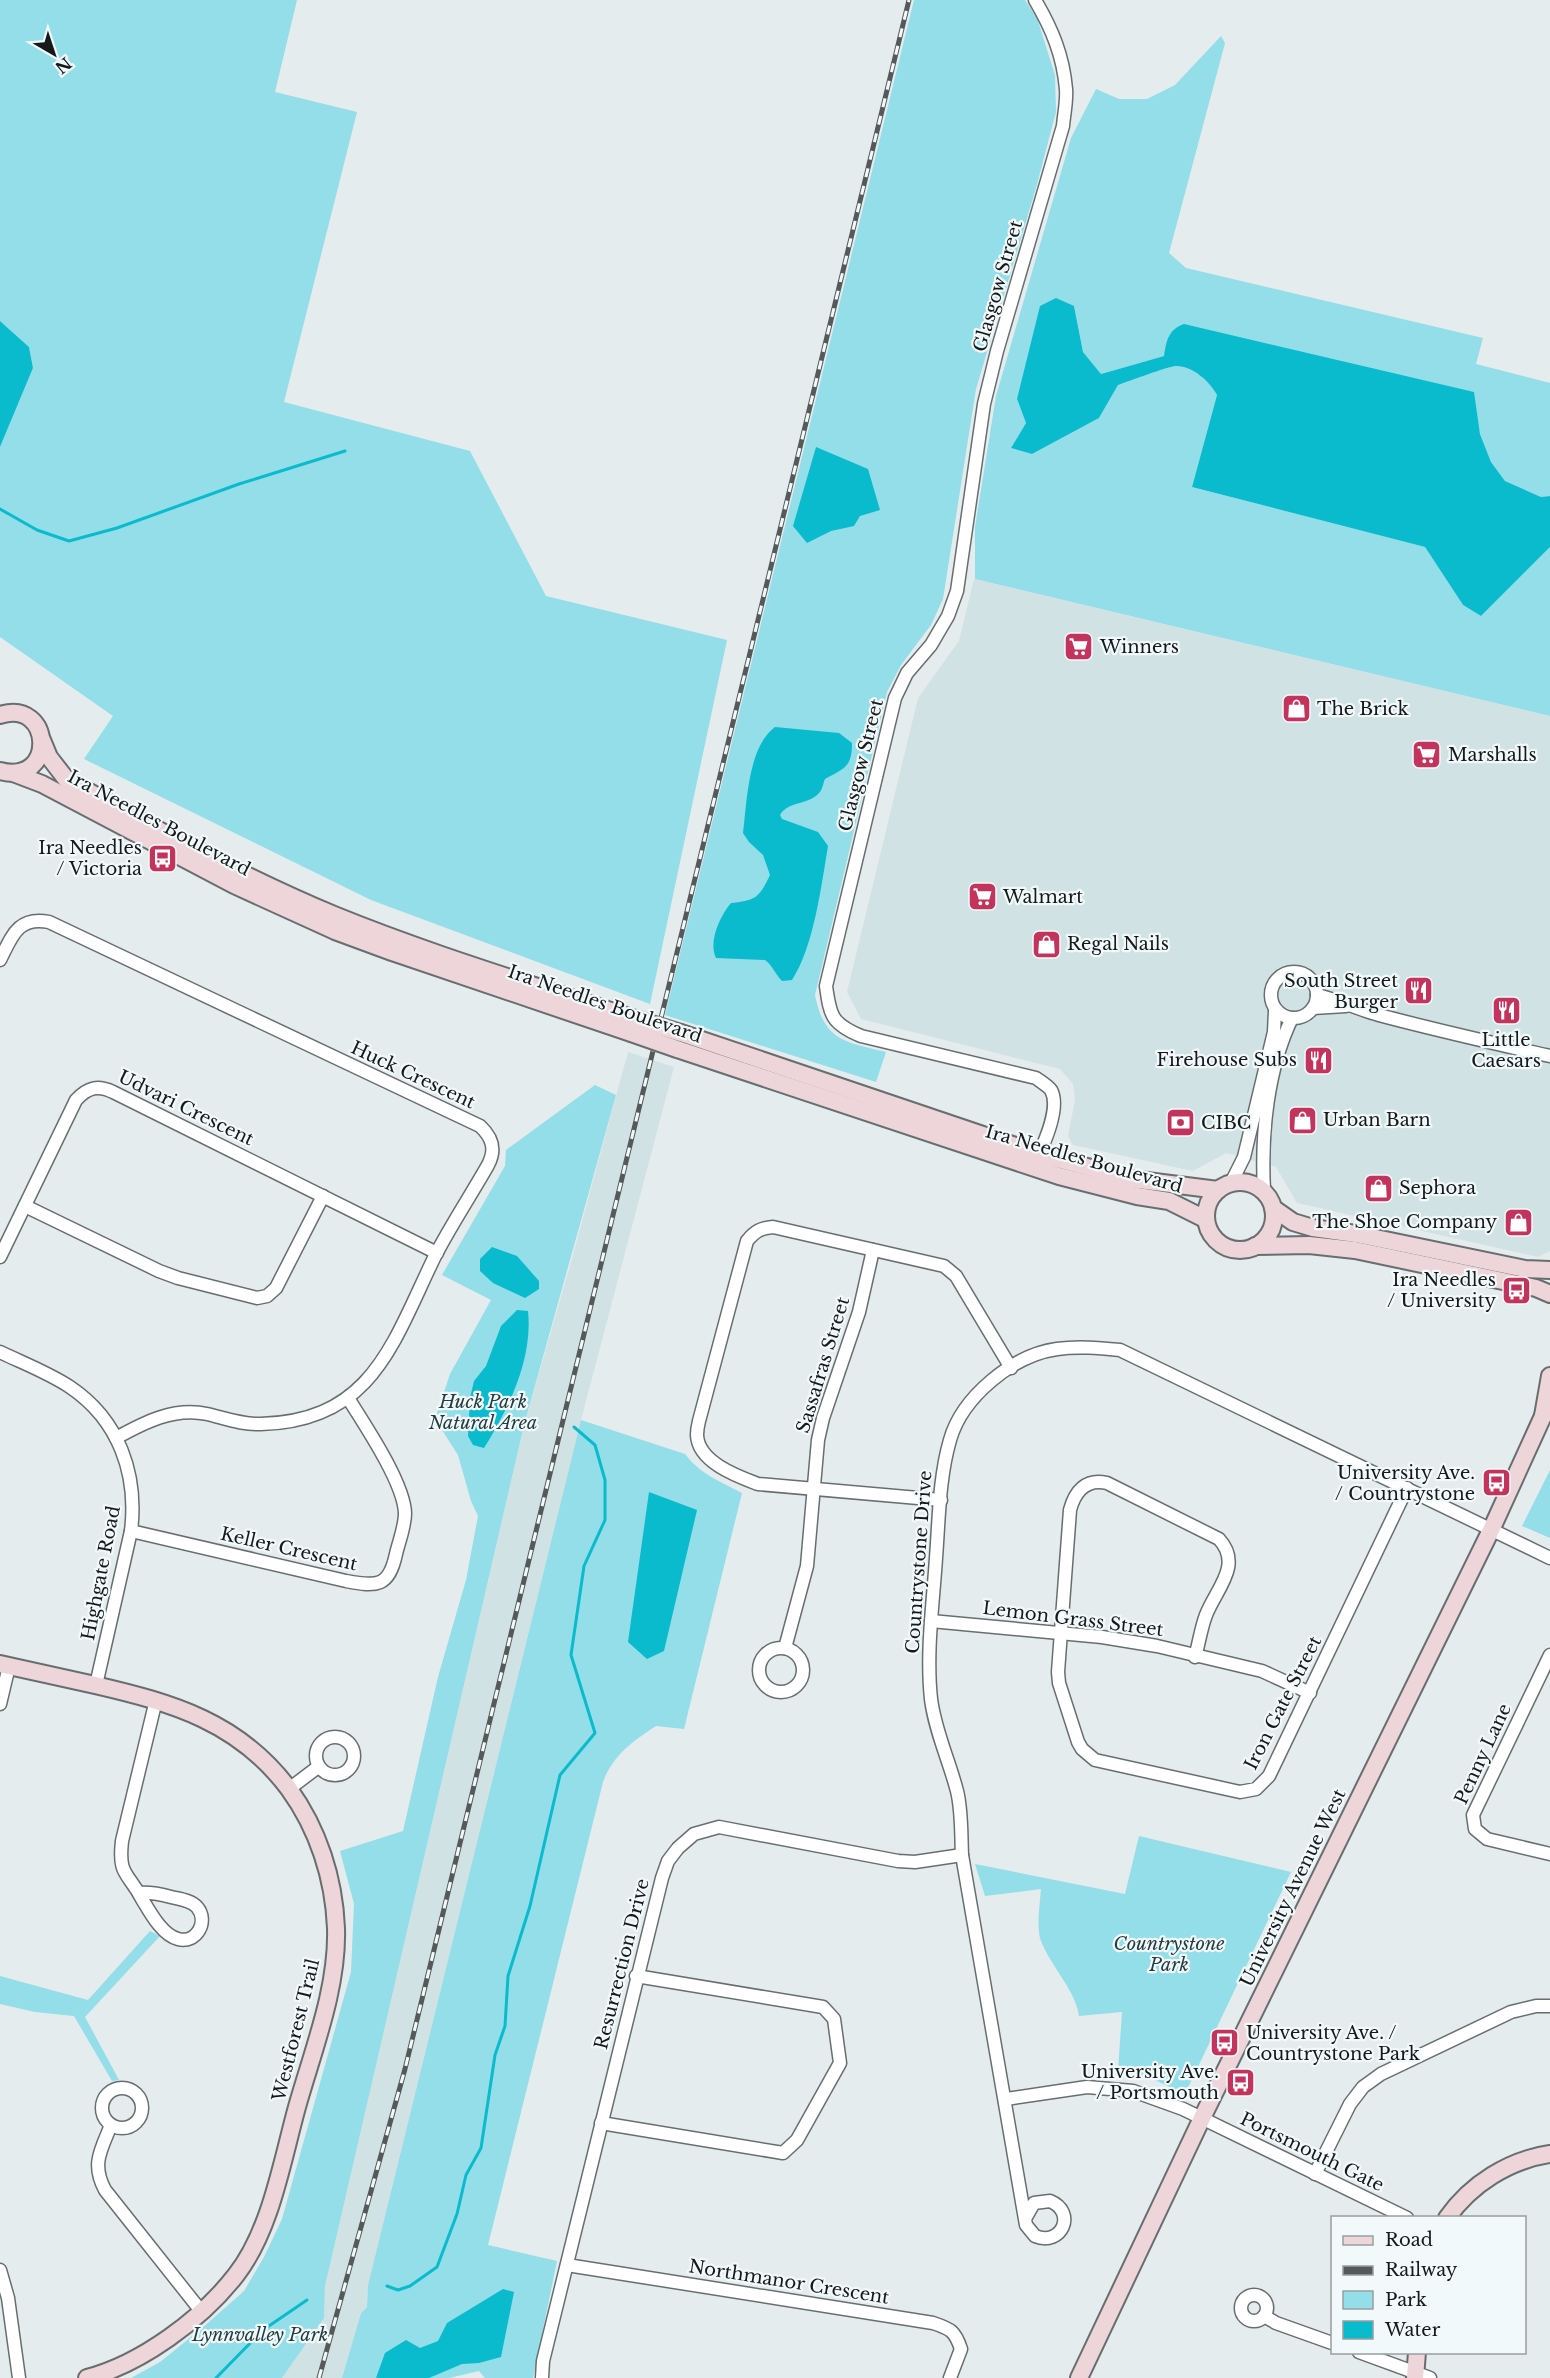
<svg xmlns="http://www.w3.org/2000/svg" width="1550" height="2378" font-family="'Libre Baskerville',serif">
  <style>
    .built { fill: #d1e2e4 }
    .green { fill: #93dee8 }
    .water { fill: #09bbcc }
    .lines { fill: none; stroke-linecap: round; stroke-linejoin: round }
    .stream { stroke: #09bbcc; stroke-width: 3 }
    .street-casing { stroke: #686e6f; stroke-width: 15 }
    .secondary-casing { stroke: #686e6f; stroke-width: 20 }
    .street { stroke: #fff; stroke-width: 12 }
    .secondary { stroke: #edd5d9; stroke-width: 16 }
    .rail-casing { stroke: #555959; stroke-width: 5 }
    .rail { stroke: #f1f9fa; stroke-width: 3; stroke-dasharray: 9; stroke-linecap: butt }
    .secondary-bridge-casing { stroke: #686e6f; stroke-width: 20; stroke-linecap: butt }
    .secondary-bridge { stroke: #edd5d9; stroke-width: 16 }
    .labels { text-anchor: middle; stroke-width: 4.5; stroke-linejoin: round; paint-order: stroke }
    .street-label { font-size: 18px; fill: #161919; stroke: #f1f9fa }
    .poi-label { font-size: 18px; fill: #161919; stroke: #f1f9fa; text-anchor: start }
    .park-label { font-size: 18px; font-style: italic; fill: #243c3f; stroke: #f1f9fa }
  </style>
  <rect width="100%" height="100%" fill="#e4eced"/>
  <g class="built">
    <path d="M974,579L1550,716V1251L1538,1257L1297,1203L1276,1167L1226,1153L1193,1171L1073,1145L1068,1136L1075,1100L1073,1084L1060,1069L861,1019L847,992L918,698L959,641Z"/>
    <path d="M628,1052L674,1067L581,1420L368,2285L367,2307L361,2313L342,2378H282L324,2318L325,2286L524,1425L571,1262Z"/>
  </g>
  <g class="green">
    <path d="M0,0H297L275,92L357,112L284,402L470,451L546,596L727,640L650,1004L371,900L84,759L113,716L0,637V447L33,368L29,347L0,321Z"/>
    <path d="M914,0H1025L1037,18L1055,75L1056,112L1036,188L976,389L943,599L931,625L901,665L887,692L815,995C824,1041 845,1042 886,1052L876,1082L665,1015Z"/>
    <path d="M1221,36L1225,43L1169,253L1186,268L1483,338L1476,364L1550,383V496L1541,497L1505,481L1491,462L1480,434L1473,392L1165,347L1164,356L1101,374L1083,352L1074,306L1017,399L1026,423L1011,448L1032,454L1099,418L1118,385C1130,381 1166,367 1176,366C1193,366 1210,382 1217,395L1192,487L1425,547L1463,605L1481,616L1550,547V716L975,579V527L996,396L1071,138L1096,89L1119,99H1147L1175,85Z"/>
    <path d="M595,1085L616,1095L524,1425L325,2286L324,2318L282,2378H131L160,2362L201,2329L244,2291L264,2257L282,2219L351,1972L354,1904L340,1851L403,1831L438,1677L466,1580L478,1516L471,1501L458,1455L435,1419L450,1374L491,1300L442,1275L505,1166L506,1150Z"/>
    <path d="M581,1420L685,1454C700,1474 721,1482 742,1493L684,1729L656,1726C633,1741 613,1755 603,1782L488,2245L557,2261L533,2378H485L479,2371L449,2378H342L361,2313L367,2307L368,2285Z"/>
    <path d="M1550,1470V1538L1522,1526Z"/>
    <path d="M1139,1836L1291,1872L1185,2094L1144,2075L1118,2071L1122,2012L1079,2016C1076,1991 1050,1965 1041,1941C1036,1929 1040,1903 1041,1889L985,1896L975,1864L1125,1894Z"/>
    <path d="M150,1931L160,1936L85,2017L119,2080L112,2081L74,2016L35,2012L0,2004V1976L88,2000Z"/>
  </g>
  <g class="water">
    <path d="M1056,298L1074,306L1083,352L1101,374L1164,356C1166,341 1169,329 1184,324L1474,392L1480,434L1491,462L1505,481L1541,497L1550,496V547L1481,616L1463,605L1425,547L1192,487L1217,395C1210,382 1193,366 1176,366C1166,367 1130,381 1118,385L1099,418L1032,454L1011,448L1026,423L1017,399L1040,306Z"/>
    <path d="M0,321L29,347L33,368L0,447Z"/>
    <path d="M816,447L868,469L880,510L860,516L854,526L831,531L807,543L793,526Z"/>
    <path d="M775,727L839,733L852,743C852,767 845,768 825,779C823,783 823,789 819,793C809,805 788,801 780,815L782,819L818,832L828,846C821,887 814,946 792,980L782,981C775,974 773,966 765,960L716,958C708,942 720,916 731,903C756,900 759,898 770,875L763,855L749,842L743,833C747,801 748,747 775,727Z"/>
    <path d="M492,1247L517,1256L539,1281V1289L525,1298L493,1283L480,1271V1259Z"/>
    <path d="M517,1310L528,1311C533,1359 509,1408 484,1448L473,1445L468,1436L470,1398L474,1381L486,1366L501,1326Z"/>
    <path d="M649,1492L697,1510L664,1651L647,1659L628,1642Z"/>
    <path d="M503,2289L514,2292L501,2357L479,2363L462,2364L429,2378H376L385,2353L406,2340L420,2348L438,2341L447,2323Z"/>
  </g>
  <g class="lines">
    <g class="stream">
      <path d="M0,509L37,530L69,541L117,528L239,484L345,451"/>
      <path d="M387,2286L398,2290L410,2286L437,2267L457,2214L466,2175L481,2148L495,2055L505,2026L508,1976L530,1906L560,1775L595,1733L571,1655L584,1566L605,1520V1480L595,1445L574,1427"/>
      <path d="M216,2378L263,2330L307,2300"/>
    </g>
    <defs>
      <g id="street">
        <path d="M1035,0C1052,29 1063,55 1066,89C1067,101 1064,114 1063,126L997,351L984,404L957,591L948,616L931,645L907,673L895,698L826,986C830,1016 832,1024 861,1036L1036,1078C1040,1081 1048,1086 1051,1090C1060,1106 1046,1139 1039,1154"/>
        <path d="M0,960C12,936 18,916 49,922L480,1126C493,1138 496,1150 488,1165C471,1195 451,1225 435,1256C393,1342 373,1421 261,1424C243,1425 224,1418 207,1414C174,1407 145,1422 116,1438"/>
        <circle cx="1294" cy="995" r="23"/>
        <path d="M1317,995C1338,1000 1358,1009 1379,1015C1435,1030 1493,1043 1550,1056"/>
        <path d="M1313,1008L1346,1006"/>
        <path d="M1231,1183L1244,1157L1274,1032L1275,1010"/>
        <path d="M1264,1191C1261,1135 1267,1070 1292,1018"/>
        <path d="M25,1206L159,1271L178,1278L257,1298L267,1296L276,1288L323,1196"/>
        <path d="M0,1257L76,1100C88,1087 98,1085 113,1092L437,1253"/>
        <path d="M0,1352C23,1363 49,1373 70,1387C119,1420 138,1474 131,1531L96,1685"/>
        <path d="M941,1500L758,1484C737,1476 698,1462 697,1435C697,1431 698,1425 699,1421L747,1241C755,1231 761,1228 773,1227L944,1266L956,1276L1011,1368"/>
        <path d="M131,1531L346,1581C377,1587 389,1587 396,1554C399,1541 405,1527 405,1513C404,1483 365,1425 348,1398"/>
        <path d="M931,1621L1102,1637L1157,1646L1262,1671L1310,1693"/>
        <path d="M785,1648L807,1566L818,1440L823,1418L859,1312L873,1250"/>
        <circle cx="781" cy="1670" r="22"/>
        <path d="M1550,1655L1473,1815L1475,1829L1487,1839L1550,1854"/>
        <path d="M1195,1657C1199,1643 1201,1628 1206,1615C1216,1589 1243,1565 1219,1539L1107,1483C1086,1478 1075,1491 1070,1510L1058,1672L1059,1683L1078,1742L1082,1749L1095,1760L1240,1792L1256,1789L1269,1776L1407,1488"/>
        <path d="M0,1704L9,1666"/>
        <circle cx="335" cy="1756" r="19"/>
        <path d="M289,1789L318,1767"/>
        <path d="M139,1893C151,1892 160,1894 171,1897C179,1899 191,1900 197,1907C209,1921 197,1944 178,1939C162,1935 150,1912 142,1899C128,1872 118,1876 122,1841L156,1700"/>
        <circle cx="122" cy="2108" r="20"/>
        <path d="M1006,2099L1087,2087L1133,2091L1183,2109L1407,2218"/>
        <path d="M601,2123L783,2153L797,2140L840,2063L834,2019L823,2007L636,1976"/>
        <path d="M111,2125C101,2150 91,2164 105,2190L201,2311"/>
        <path d="M1315,2174L1350,2104L1363,2087L1381,2074L1511,2012L1536,2006H1550"/>
        <path d="M1026,2217L1034,2203L1050,2201C1077,2212 1062,2247 1035,2236L1026,2225L962,1855C961,1834 962,1811 957,1791C949,1760 935,1731 931,1699C926,1652 933,1604 936,1558C939,1519 939,1478 950,1440C962,1397 1013,1355 1057,1349C1078,1346 1099,1348 1120,1350L1550,1558"/>
        <path d="M567,2265L933,2323C951,2329 955,2331 961,2349L950,2378"/>
        <path d="M0,2270L8,2298L19,2378"/>
        <circle cx="1254" cy="2308" r="13"/>
        <path d="M1264,2316L1276,2323L1332,2343"/>
        <path d="M1359,2352L1430,2378"/>
        <path d="M542,2378L543,2361L662,1878L668,1861L678,1848L694,1834L719,1827L898,1861L915,1862L962,1855"/>
      </g>
      <g id="secondary">
        <path d="M0,715C53,698 57,786 0,771"/>
        <path d="M42,740L49,757L66,779C153,828 241,876 334,915C432,955 534,985 635,1019"/>
        <path d="M13,773L42,784L234,885L335,931L392,952L631,1033"/>
        <path d="M681,1033L1039,1154L1131,1179L1218,1190"/>
        <path d="M677,1049L1059,1176L1137,1196L1169,1201L1205,1219"/>
        <circle cx="1240" cy="1216" r="34"/>
        <path d="M1273,1208L1293,1222L1313,1228L1356,1234L1525,1269L1550,1270"/>
        <path d="M1255,1246L1309,1245L1355,1250L1536,1288L1550,1294"/>
        <path d="M1543,1416L1550,1376"/>
        <path d="M0,1664C32,1671 63,1678 95,1685C173,1703 239,1722 289,1789C318,1829 334,1878 336,1928C338,1988 313,2050 297,2107C282,2161 271,2230 236,2275C202,2319 141,2364 87,2378"/>
        <path d="M1447,2218C1471,2184 1509,2160 1550,2154"/>
        <path d="M1079,2378L1202,2118L1492,1528L1543,1416L1550,1406"/>
        <path d="M1415,2378L1417,2352"/>
      </g>
    </defs>
    <use href="#street" class="street-casing"/>
    <use href="#secondary" class="secondary-casing"/>
    <use href="#street" class="street"/>
    <use href="#secondary" class="secondary"/>
    <defs>
      <path id="rail" d="M319,2378L405,2069L909,0"/>
    </defs>
    <use href="#rail" class="rail-casing"/>
    <use href="#rail" class="rail"/>
    <defs>
      <g id="secondary-bridge">
        <path d="M635,1019L681,1033"/>
        <path d="M631,1033L677,1049"/>
      </g>
    </defs>
    <use href="#secondary-bridge" class="secondary-bridge-casing"/>
    <use href="#secondary-bridge" class="secondary-bridge"/>
  </g>
  <defs>
    <symbol id="supermarket-square" viewBox="-11 -11 22 22"><rect x="-9" y="-9" width="18" height="18" rx="4" fill="#c3345c" stroke="#f1f9fa"/><path d="M-6-5.5h2.5l.6 2H6L4.5 2H-2.5L-4.4-4H-6ZM-1.5 3.2a1.3 1.3 0 1 0 .1 0ZM3 3.2a1.3 1.3 0 1 0 .1 0Z" fill="#fff"/></symbol>
    <symbol id="shop-square" viewBox="-11 -11 22 22"><rect x="-9" y="-9" width="18" height="18" rx="4" fill="#c3345c" stroke="#f1f9fa"/><path d="M-5-2.5h2.3a2.7 3.5 0 0 1 5.4 0H5L5.5 6h-11ZM-1.5-2.5h3a1.5 2.3 0 0 0-3 0Z" fill="#fff"/></symbol>
    <symbol id="bus-square" viewBox="-11 -11 22 22"><rect x="-9" y="-9" width="18" height="18" rx="4" fill="#c3345c" stroke="#f1f9fa"/><path d="M-5-6H5V4H4V6H2V4H-2V6H-4V4H-5ZM-3.5-4V0h7V-4ZM-3.5 1.2v1.5H-2V1.2ZM2 1.2v1.5H3.5V1.2Z" fill="#fff"/></symbol>
    <symbol id="restaurant-square" viewBox="-11 -11 22 22"><rect x="-9" y="-9" width="18" height="18" rx="4" fill="#c3345c" stroke="#f1f9fa"/><path d="M-5-6h1v4h1v-4h1v4h1v-4h1v5L-1.5 .5V6h-2V.5L-5-1ZM5-6V6H3V1.5H1.5Q1.5-4 5-6Z" fill="#fff"/></symbol>
    <symbol id="bank-square" viewBox="-11 -11 22 22"><rect x="-9" y="-9" width="18" height="18" rx="4" fill="#c3345c" stroke="#f1f9fa"/><path d="M-6-4H6V4H-6ZM0-2.3a2.3 2.3 0 1 0 0 4.6a2.3 2.3 0 1 0 0-4.6Z" fill="#fff"/></symbol>
  </defs>
  <g fill-rule="evenodd">
    <use href="#supermarket-square" x="1062" y="630" width="33" height="33"/>
    <use href="#shop-square" x="1280" y="692" width="33" height="33"/>
    <use href="#supermarket-square" x="1410" y="738" width="33" height="33"/>
    <use href="#bus-square" x="146" y="842" width="33" height="33"/>
    <use href="#supermarket-square" x="966" y="880" width="33" height="33"/>
    <use href="#shop-square" x="1030" y="928" width="33" height="33"/>
    <use href="#restaurant-square" x="1402" y="974" width="33" height="33"/>
    <use href="#restaurant-square" x="1490" y="994" width="33" height="33"/>
    <use href="#restaurant-square" x="1302" y="1044" width="33" height="33"/>
    <use href="#shop-square" x="1286" y="1104" width="33" height="33"/>
    <use href="#bank-square" x="1164" y="1106" width="33" height="33"/>
    <use href="#shop-square" x="1362" y="1172" width="33" height="33"/>
    <use href="#shop-square" x="1502" y="1206" width="33" height="33"/>
    <use href="#bus-square" x="1500" y="1274" width="33" height="33"/>
    <use href="#bus-square" x="1480" y="1466" width="33" height="33"/>
    <use href="#bus-square" x="1208" y="2026" width="33" height="33"/>
    <use href="#bus-square" x="1224" y="2066" width="33" height="33"/>
  </g>
  <g class="labels">
    <g class="street-label">
      <text transform="translate(998 286) rotate(-74)" y="6">Glasgow Street</text>
      <text transform="translate(861 765) rotate(-76)" y="6">Glasgow Street</text>
      <text transform="translate(159 823) rotate(28)" y="6">Ira Needles Boulevard</text>
      <text transform="translate(605 1004) rotate(19)" y="6">Ira Needles Boulevard</text>
      <text transform="translate(413 1075) rotate(25)" y="6">Huck Crescent</text>
      <text transform="translate(186 1108) rotate(26)" y="6">Udvari Crescent</text>
      <text transform="translate(1084 1159) rotate(16)" y="6">Ira Needles Boulevard</text>
      <text transform="translate(823 1365) rotate(-73)" y="6">Sassafras Street</text>
      <text transform="translate(289 1549) rotate(13)" y="6">Keller Crescent</text>
      <text transform="translate(919 1562) rotate(-86)" y="6">Countrystone Drive</text>
      <text transform="translate(101 1573) rotate(-79)" y="6">Highgate Road</text>
      <text transform="translate(1073 1619) rotate(7)" y="6">Lemon Grass Street</text>
      <text transform="translate(1283 1703) rotate(-63)" y="6">Iron Gate Street</text>
      <text transform="translate(1483 1754) rotate(-65)" y="6">Penny Lane</text>
      <text transform="translate(1293 1888) rotate(-64)" y="6">University Avenue West</text>
      <text transform="translate(622 1964) rotate(-76)" y="6">Resurrection Drive</text>
      <text transform="translate(296 2030) rotate(-76)" y="6">Westforest Trail</text>
      <text transform="translate(1312 2152) rotate(26)" y="6">Portsmouth Gate</text>
      <text transform="translate(789 2282) rotate(9)" y="6">Northmanor Crescent</text>
    </g>
    <g class="poi-label">
      <text x="1100" y="653">Winners</text>
      <text x="1317" y="715">The Brick</text>
      <text x="1448" y="761">Marshalls</text>
      <text x="142" y="854" text-anchor="end">Ira Needles<tspan x="142" dy="21">/ Victoria</tspan></text>
      <text x="1003" y="903">Walmart</text>
      <text x="1067" y="950">Regal Nails</text>
      <text x="1398" y="987" text-anchor="end">South Street<tspan x="1398" dy="21">Burger</tspan></text>
      <text x="1506" y="1046" text-anchor="middle">Little<tspan x="1506" dy="21">Caesars</tspan></text>
      <text x="1297" y="1066" text-anchor="end">Firehouse Subs</text>
      <text x="1323" y="1126">Urban Barn</text>
      <text x="1201" y="1129">CIBC</text>
      <text x="1399" y="1194">Sephora</text>
      <text x="1497" y="1228" text-anchor="end">The Shoe Company</text>
      <text x="1496" y="1286" text-anchor="end">Ira Needles<tspan x="1496" dy="21">/ University</tspan></text>
      <text x="1475" y="1479" text-anchor="end">University Ave.<tspan x="1475" dy="21">/ Countrystone</tspan></text>
      <text x="1246" y="2039">University Ave. /<tspan x="1246" dy="21">Countrystone Park</tspan></text>
      <text x="1219" y="2078" text-anchor="end">University Ave.<tspan x="1219" dy="21">/ Portsmouth</tspan></text>
    </g>
    <g class="park-label">
      <text x="483" y="1408">Huck Park<tspan x="483" dy="21">Natural Area</tspan></text>
      <text x="1169" y="1950">Countrystone<tspan x="1169" dy="21">Park</tspan></text>
      <text x="260" y="2341">Lynnvalley Park</text>
    </g>
  </g>
  <rect x="1331" y="2216" width="195" height="138" fill="#f1f9fa" stroke="#999fa0" stroke-width="1.5"/>
  <rect x="1343" y="2236" width="30" height="9" fill="#edd5d9" stroke="#999fa0" stroke-width="1.5"/>
  <text x="1385" y="2246" font-size="18" fill="#161919">Road</text>
  <rect x="1343" y="2266" width="30" height="9" fill="#555959" stroke="#999fa0" stroke-width="1.5"/>
  <text x="1385" y="2276" font-size="18" fill="#161919">Railway</text>
  <rect x="1343" y="2291" width="30" height="18" fill="#93dee8" stroke="#999fa0" stroke-width="1.5"/>
  <text x="1385" y="2306" font-size="18" fill="#161919">Park</text>
  <rect x="1343" y="2321" width="30" height="18" fill="#09bbcc" stroke="#999fa0" stroke-width="1.5"/>
  <text x="1385" y="2336" font-size="18" fill="#161919">Water</text>
  <g transform="translate(54 54) rotate(141)" stroke="#f1f9fa" stroke-width="4.5" paint-order="stroke">
  <path d="M0-4.5L10 22L0 15L-10 22Z" fill="#161919"/>
  <text y="-9" font-size="16" font-weight="bold" text-anchor="middle" fill="#161919">N</text>
  </g>
</svg>
